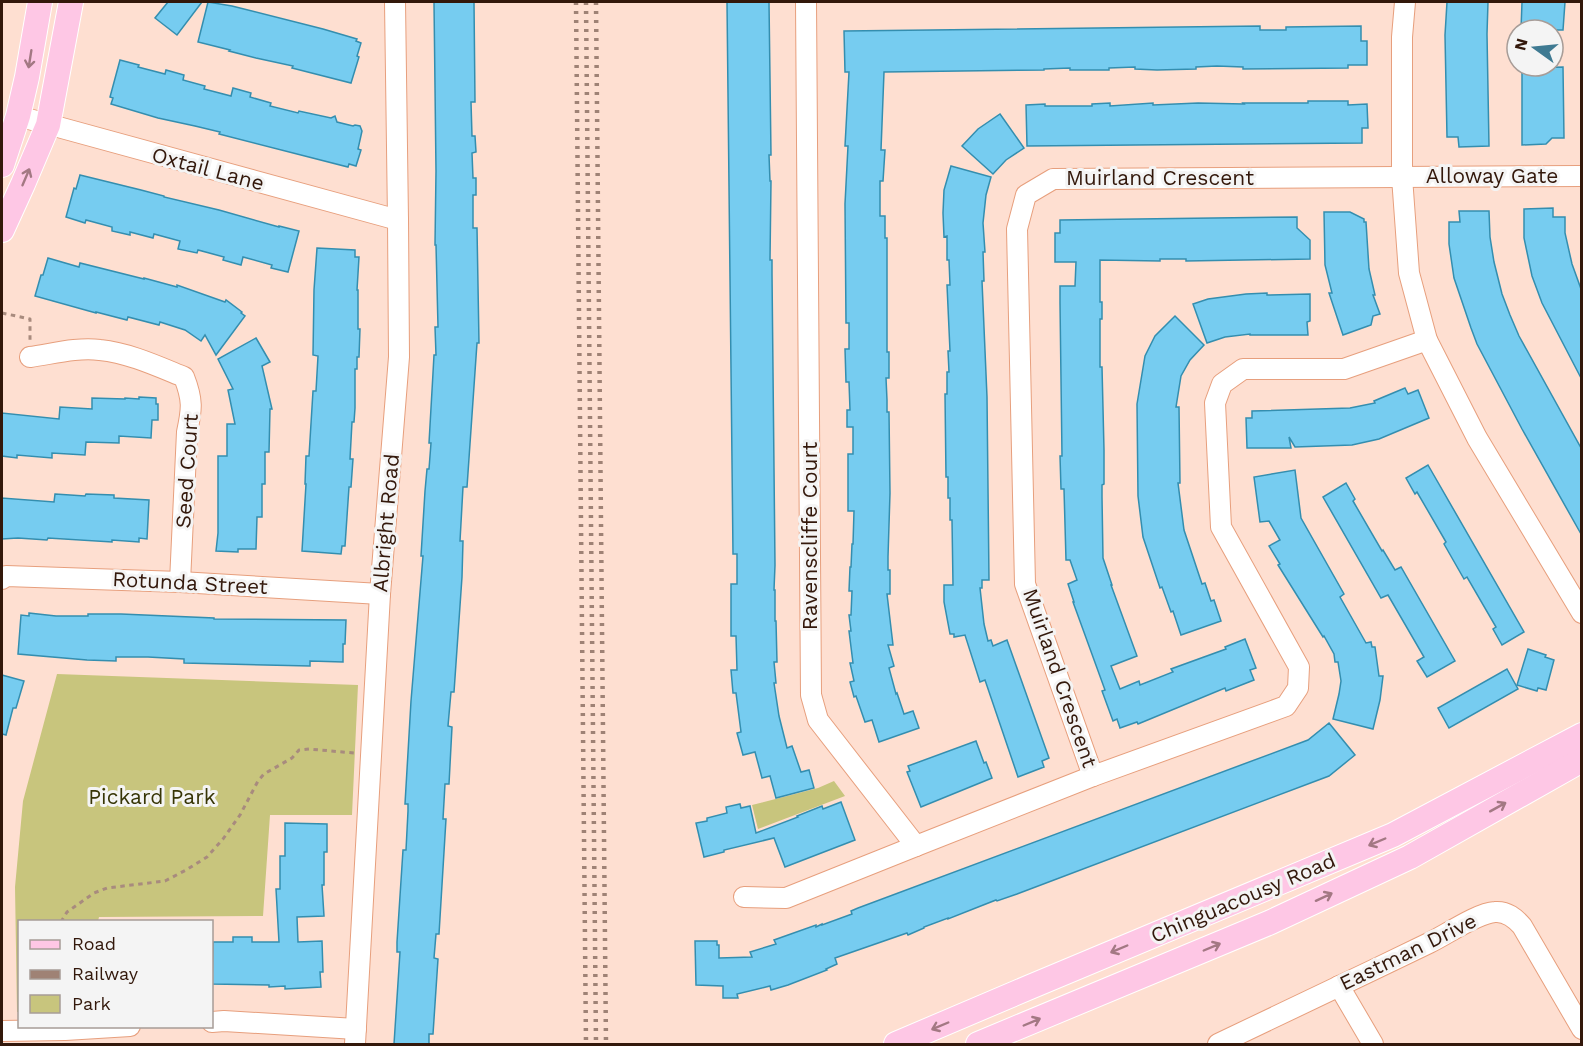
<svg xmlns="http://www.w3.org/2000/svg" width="1583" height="1046" font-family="'Work Sans',sans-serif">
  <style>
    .green { fill: #c8c57d }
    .building { fill: #76ccf0; stroke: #348eaf; stroke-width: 1.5 }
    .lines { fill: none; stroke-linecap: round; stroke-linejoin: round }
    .minor-casing { stroke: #e79f7d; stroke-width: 22 }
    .major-casing { stroke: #fff; stroke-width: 26 }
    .path { stroke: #a88b7e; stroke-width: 3; stroke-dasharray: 4.5 4.5; stroke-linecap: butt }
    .minor { stroke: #fff; stroke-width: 20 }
    .major { stroke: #fec7e5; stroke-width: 24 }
    .rail { stroke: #9f8275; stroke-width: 4.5; stroke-dasharray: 3 6; stroke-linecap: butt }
    .oneway { stroke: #a37883 }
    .labels { text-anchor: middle; stroke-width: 6; stroke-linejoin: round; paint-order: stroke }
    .street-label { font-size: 21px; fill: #33180b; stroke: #f4f4f4 }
    .park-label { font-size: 21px; fill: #373506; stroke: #f4f4f4 }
  </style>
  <rect width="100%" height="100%" fill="#fedfd1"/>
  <g class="green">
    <path d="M57,674L358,685L352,815H270L263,916L99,917L98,921L20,922V1012H17L15,887L23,801Z"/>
    <path d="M834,781L845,796L758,829L752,805L818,788Z"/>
  </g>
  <g class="building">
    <path d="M168,2H202L177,35L155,18Z"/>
    <path d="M208,2L232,6L323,29L357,39L356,41L361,43L357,56L359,57L351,83L292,68L293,66L256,58L229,51L230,50L198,42Z"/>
    <path d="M434,2H474L475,102H471L472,136H475L476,152L472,153L473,178H476V195H473V228H477L479,343H477L467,487H463L460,541H463L462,577L454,692H451L448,726L452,727L449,784H445L443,819H446L439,934H436L434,958L438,959L433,1034H429V1044H394L400,952H397V942L403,850H406L408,811V804H405L411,701L423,556H421L425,491L427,469H429L431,443H429L433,373L434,355H436L435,327H438L436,245H435L436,171Z"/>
    <path d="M727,2H769L771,155H769L770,181H771L770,260H772V274L775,565L774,590H775V621H776L777,662H774L776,683H774L779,716L787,748L792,746L801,772L809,770L814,788L776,798L770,776L762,778L755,752L743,755L737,733L741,732L736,693H733L731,670H737L736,636H731V584H737V554H733Z"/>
    <path d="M1447,2H1488L1487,34L1489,146L1459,147L1458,137H1447L1445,35Z"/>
    <path d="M1522,2H1565L1563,30H1521Z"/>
    <path d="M1260,26V30H1286V27L1361,26V41H1367V65H1348V68L1243,69V67L1217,66L1196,67V69L1157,70L1135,69V67L1109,68V70H1070V68L1044,69V70L884,72L881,150H885L883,181H880V216H885V238H887V352H889V378H886L887,400V412H889L890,493L888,557V570H890V594H887L893,645H888L894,666L889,668L896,694L897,693L904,714L913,711L919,728L879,742L872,720L865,722L856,696L854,697L850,682L854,681L850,663H853L849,631H851L849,615H851L852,591H849L850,567H851L852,544H853L854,511H848V454H853V427H847V410H850L849,382H846L845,349H849V323H846L845,204L848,146H845L849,72H845L844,31Z"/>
    <path d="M120,60L139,65L138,67L165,74L166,70L184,75L183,80L205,86L204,89L231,96L233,88L251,93L250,97L271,103L270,106L298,113L299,111L331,118L335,116L337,122L353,126L355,125L360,126L362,131L358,149L361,150L356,166L349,164L348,167L219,134L220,132L195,126L158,118L111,104L113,98L110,97Z"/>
    <path d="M1563,67L1564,138H1552L1546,144L1522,145V68Z"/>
    <path d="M1308,101H1348V105L1367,104L1368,128H1362V143L1027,146L1026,105L1045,104V106H1092V104L1110,103V106L1153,103V105L1198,103L1244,104L1243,103H1308Z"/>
    <path d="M1000,114L1024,148L1006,160L993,174L962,146L978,129Z"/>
    <path d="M951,166L991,177L986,195L983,223L985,252H983L984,281H982L987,397L989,580H982V588H980L984,624L988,641L991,640L993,646L1007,640L1049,758L1042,761L1044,767L1018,777L985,680L980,682L965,635L954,637V634H950L944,602V585H953L952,520H950V498H948V477H946L945,394H947V372H949L948,351H950L947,285H950L949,260H947V236L944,237L943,213L944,190Z"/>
    <path d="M80,175L141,190L164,196V197L219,210L279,227V226L299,231L288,272L271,268L272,265L243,257L241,265L223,260L224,257L198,250L197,253L178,249L180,241L154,234L153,238L130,232V235L112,231V227L86,220L85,223L66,217L74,188L76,189Z"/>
    <path d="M1553,208V217H1565V233L1572,264L1581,289V378L1542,303L1532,276L1524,238V209Z"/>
    <path d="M1459,211H1489L1490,237L1494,262L1502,294L1510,315L1519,336L1581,448V534L1522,429L1477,344L1471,328L1454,278L1449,244V222H1460Z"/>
    <path d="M1324,212H1350L1364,219V222H1366L1369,269L1375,295H1373L1380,314L1373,316L1371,325L1368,326L1343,335L1329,293H1332L1325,265Z"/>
    <path d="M1297,217V228L1310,240V259L1186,261V259H1160V261L1100,260V302H1102V319H1100V367H1102L1104,450V484L1102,485V497L1103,558L1112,585H1111L1137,656L1111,666L1120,689L1139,681L1140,685L1173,672L1171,669L1226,649L1225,647L1245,639L1256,668L1250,670L1254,680L1226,691L1225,688L1138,724L1137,722L1120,728L1117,719L1113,721L1102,691L1105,690L1073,602H1074L1068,584L1077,580L1070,560H1066L1064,489H1061L1060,456H1062L1060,303V286H1075L1076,262H1055V233H1060V220Z"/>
    <path d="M317,248L355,250V257H359L357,290H358V329H360L359,357H357V369H355V408L354,422H352L350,459H353L351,487H349L345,546H342L341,554L302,551L306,484H305L306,456H309L313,391H316L318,356L313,355L314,290Z"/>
    <path d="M48,258L79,267L80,263L144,279V278L177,287V285L225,302L226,300L242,312L241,313L245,316L216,355L205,335L201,341L185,330L160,322L159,325L128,317L127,320L96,312V313L35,296L41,275H43Z"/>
    <path d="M1267,293V295L1310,294V321L1307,322L1308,335H1250V334L1225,337L1207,343L1193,304L1208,299L1246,294Z"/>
    <path d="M1175,316L1204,345L1190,360L1181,376L1176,407H1179L1180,483H1178L1184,530L1202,584L1205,583L1211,601L1214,600L1221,621L1181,635L1173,611L1171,612L1162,587L1160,588L1143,537L1138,496L1137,404L1145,356L1155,336Z"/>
    <path d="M256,338L270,362L262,366L272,409H270L269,452H265V484H262V517H257L256,549H238V552L216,551L218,533V456H227V424H235L228,390L233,389L218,359Z"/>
    <path d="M1405,388L1408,394L1418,390L1429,418L1379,439L1352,445L1295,447L1289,437L1291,448H1247L1246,418H1252V411L1350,408L1375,403L1374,401Z"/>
    <path d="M139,397L156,398V404H158V420H152L151,438L119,436V443L86,442L85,455L52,453V458L17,455V458L2,456V413L59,419L60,407L92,409V398L125,399V398L139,399Z"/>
    <path d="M1428,465L1524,632L1502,645L1493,629L1496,627L1467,577L1464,579L1444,544L1446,542L1417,492L1415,494L1406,478Z"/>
    <path d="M1295,470L1301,518L1344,594L1340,597L1366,643L1371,642L1372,647H1375L1379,676H1383L1380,700L1373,729L1333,719L1339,694L1341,681L1338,662H1335L1334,654L1324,636L1323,637L1278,565L1280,564L1269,546L1280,540L1269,521L1260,522L1254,477Z"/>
    <path d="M1346,483L1355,499L1353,501L1382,551L1383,550L1395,570L1401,567L1455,661L1427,677L1417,661L1424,657L1388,595L1381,598L1323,497Z"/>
    <path d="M55,494L85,496L86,494L114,495V498L149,500L147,539L139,538V542L112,540V542L48,538L47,540L18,538L2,539V498L54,502Z"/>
    <path d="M29,613L56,616H88V614H121L214,618V619L346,620L345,644H343V662L310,661V666L184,663V659L148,657H116V661L87,660L18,654L21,615L29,616Z"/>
    <path d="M1528,649L1546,655L1545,657L1554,660L1546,690L1538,688L1537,691L1517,685Z"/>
    <path d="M1507,669L1518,689L1449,728L1438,708Z"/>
    <path d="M2,675L24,681L16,708H13L6,735L2,734Z"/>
    <path d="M1329,723L1355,755L1329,776L1017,894L997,901L996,900L948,919V918L924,927V928L908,935L907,933L835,958L837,964L826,969L827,970L788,985L771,990L770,986L737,994L738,998H723V986L696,985L695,941H717V945H719V958L752,957L750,952L776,944L774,940L816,925V927L822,924V925L852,914L851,911L858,908L1308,740Z"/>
    <path d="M976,741L984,763L986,762L992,778L921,807L907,772L910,771L908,766Z"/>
    <path d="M841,802L855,840L785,867L774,838L724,850V852L704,857L696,823L707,821V818L727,813L726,807L740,804L741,808L750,806L756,833L798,817L797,816L822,806L823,809Z"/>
    <path d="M285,823L327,824V852H324V885H322L324,916L297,917L298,942L322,941L323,972H320L321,987L285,989V986L269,987V985L212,984L213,942H233V937H252V942H279L276,889H280V856H285Z"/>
  </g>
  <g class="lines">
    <defs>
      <g id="minor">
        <path d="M806,2L811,695L818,720L916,846L1093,776"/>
        <path d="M1405,2L1402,37V177L1409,273L1427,340L1477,438L1582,613"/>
        <path d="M18,116L398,220"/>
        <path d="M1427,340L1344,369H1243L1222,384L1215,403L1221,527L1299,667L1298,688L1286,706L1093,776L1025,584L1017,229L1026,195L1053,179L1582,176"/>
        <path d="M30,357C52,354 77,347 100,350C129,353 157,366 184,377C193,400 192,409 187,432L180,582"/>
        <path d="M2,579L6,576L180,582L380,594"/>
        <path d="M744,897L786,898L916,846"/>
        <path d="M1339,986L1373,1044"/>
        <path d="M212,1022L224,1021L356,1029"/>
        <path d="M2,1031L65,1030L130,1026"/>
        <path d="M355,1044L380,594L399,357L398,220L395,2"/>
        <path d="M1218,1044C1289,1010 1359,977 1429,943C1446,935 1477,913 1495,912C1507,911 1515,918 1522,926L1582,1029"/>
      </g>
      <g id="major">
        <path d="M2,165L18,116L27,77L40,2"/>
        <path d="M2,230L23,184L48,125L71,2"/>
        <path d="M896,1044L1030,987L1393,835L1582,735"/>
        <path d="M978,1044L1271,922L1410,857L1582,760"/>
      </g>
    </defs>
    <use href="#minor" class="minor-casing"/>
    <use href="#major" class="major-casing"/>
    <g class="path">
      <path d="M2,313L30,319V340"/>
      <path d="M61,922L67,912L94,893L107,888L165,881L186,870L207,857L223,839L240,815L258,781L264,774L292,758L299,750L309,749L354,753"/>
    </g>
    <use href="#minor" class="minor"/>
    <use href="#major" class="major"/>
    <g class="rail">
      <path d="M576,2L586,1044"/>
      <path d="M586,2L596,1044"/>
      <path d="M596,2L606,1044"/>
    </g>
  </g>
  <defs><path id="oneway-shaft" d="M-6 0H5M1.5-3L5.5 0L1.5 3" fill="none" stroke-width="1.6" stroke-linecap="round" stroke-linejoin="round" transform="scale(1.5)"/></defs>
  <g class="oneway">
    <use href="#oneway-shaft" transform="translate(30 59) rotate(99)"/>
    <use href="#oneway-shaft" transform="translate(26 177) rotate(-67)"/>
    <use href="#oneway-shaft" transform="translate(1498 807) rotate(-29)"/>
    <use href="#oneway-shaft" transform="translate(1377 842) rotate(157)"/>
    <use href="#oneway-shaft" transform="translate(1324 897) rotate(-25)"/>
    <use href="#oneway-shaft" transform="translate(1212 947) rotate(-23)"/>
    <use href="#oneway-shaft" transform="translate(1119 949) rotate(157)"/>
    <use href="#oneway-shaft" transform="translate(1032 1022) rotate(-23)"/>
    <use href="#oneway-shaft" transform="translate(940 1026) rotate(157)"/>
  </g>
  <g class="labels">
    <g class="street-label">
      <text transform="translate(208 169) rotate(15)" y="7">Oxtail Lane</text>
      <text x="1492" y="183">Alloway Gate</text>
      <text x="1160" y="185">Muirland Crescent</text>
      <text transform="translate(187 471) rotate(-86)" y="7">Seed Court</text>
      <text transform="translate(386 523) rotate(-85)" y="7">Albright Road</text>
      <text transform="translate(810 536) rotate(-90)" y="7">Ravenscliffe Court</text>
      <text transform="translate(190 583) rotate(3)" y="7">Rotunda Street</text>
      <text transform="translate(1060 678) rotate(71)" y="7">Muirland Crescent</text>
      <text transform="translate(1243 898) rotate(-23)" y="7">Chinguacousy Road</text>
      <text transform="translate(1408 952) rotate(-26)" y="7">Eastman Drive</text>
    </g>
    <g class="park-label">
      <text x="152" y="804">Pickard Park</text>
    </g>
  </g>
  <rect width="1583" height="1046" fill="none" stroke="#33180b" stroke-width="6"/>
  <rect x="18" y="920" width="195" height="108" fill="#f4f4f4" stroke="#a79c97" stroke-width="1.5"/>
  <rect x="30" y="940" width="30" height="9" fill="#fec7e5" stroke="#a79c97" stroke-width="1.5"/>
  <text x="72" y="950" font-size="18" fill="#33180b">Road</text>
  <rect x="30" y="970" width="30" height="9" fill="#9f8275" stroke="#a79c97" stroke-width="1.5"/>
  <text x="72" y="980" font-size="18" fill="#33180b">Railway</text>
  <rect x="30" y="995" width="30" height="18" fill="#c8c57d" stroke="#a79c97" stroke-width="1.5"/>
  <text x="72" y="1010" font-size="18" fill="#33180b">Park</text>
  <g transform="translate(1535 48) rotate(285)"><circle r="28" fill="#f4f4f4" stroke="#a79c97" stroke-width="1.5"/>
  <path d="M0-4.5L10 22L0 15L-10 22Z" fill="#3f7a92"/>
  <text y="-9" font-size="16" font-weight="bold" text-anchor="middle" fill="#33180b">N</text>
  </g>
</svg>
